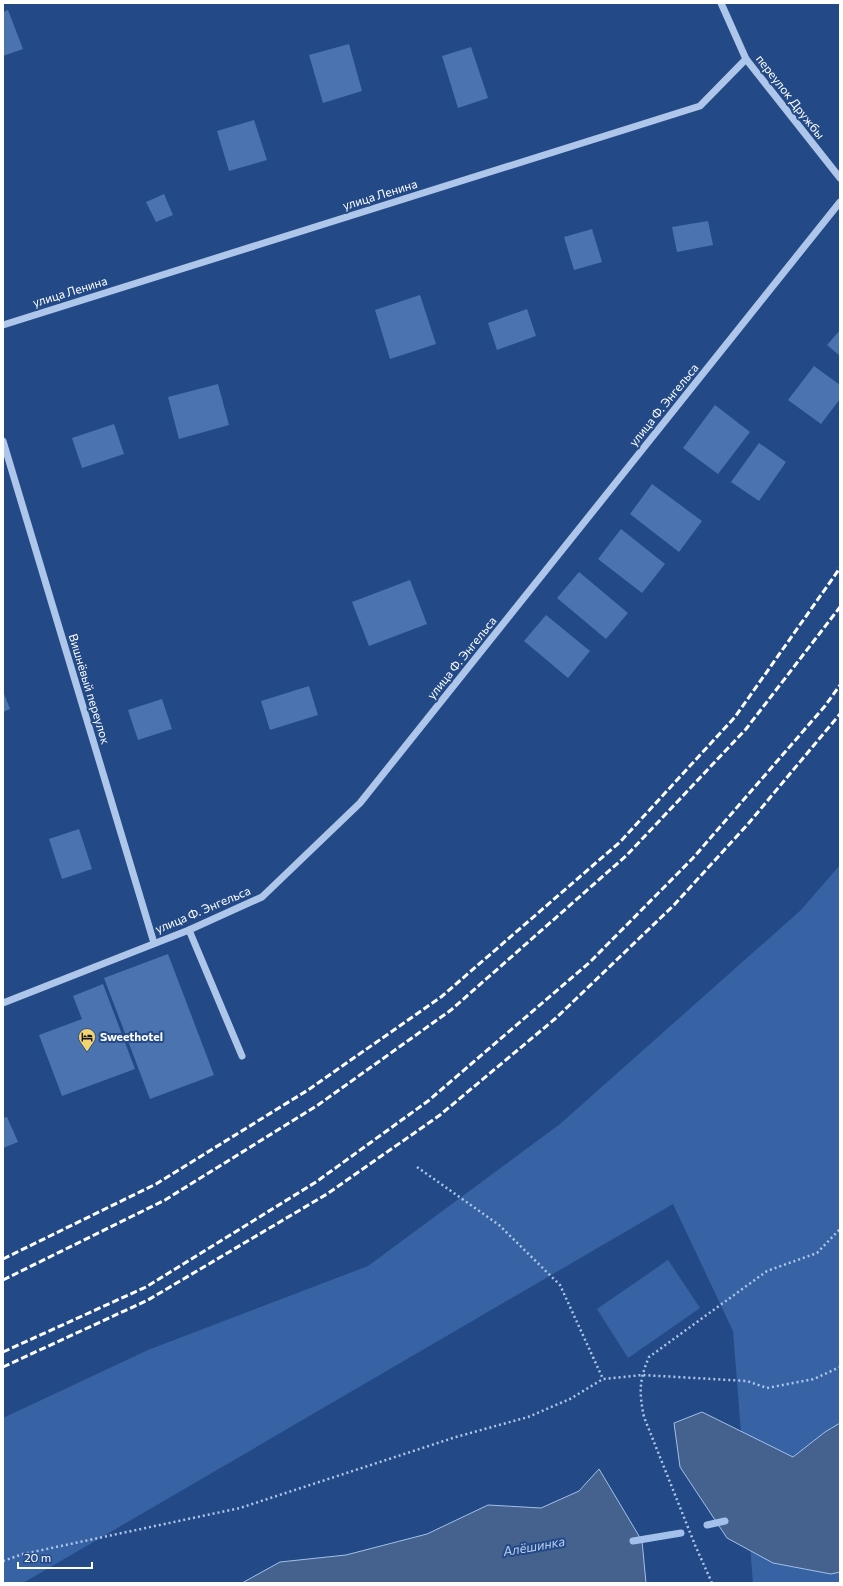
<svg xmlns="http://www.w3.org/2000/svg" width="843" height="1586" font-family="Commissioner,sans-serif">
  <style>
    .green { fill: #3763a4 }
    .water { fill: #45618e; stroke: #a2c0ea }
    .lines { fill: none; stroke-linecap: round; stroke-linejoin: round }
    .stream { stroke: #a2c0ea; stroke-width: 7 }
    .building { fill: #4b73af }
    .path { stroke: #aec6e9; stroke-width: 2.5; stroke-dasharray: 2 3; stroke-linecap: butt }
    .minor { stroke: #aec6e9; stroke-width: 7 }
    .rail { stroke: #fff; stroke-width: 3; stroke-dasharray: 7 3; stroke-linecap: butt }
    .labels { text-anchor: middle; stroke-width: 4; stroke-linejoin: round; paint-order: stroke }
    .street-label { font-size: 12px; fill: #fff; stroke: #234a87 }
    .poi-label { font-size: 12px; font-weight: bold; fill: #fff; stroke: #234a87; text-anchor: start }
    .water-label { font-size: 13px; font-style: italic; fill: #bad0f1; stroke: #234a87 }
  </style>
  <rect width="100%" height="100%" fill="#234a87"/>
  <g class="green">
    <path d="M840,865V1583H753L733,1331L673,1204L23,1583H3V1418L148,1350L368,1266L560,1124L801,910Z"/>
    <path d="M668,1260L700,1308L628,1358L597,1309Z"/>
  </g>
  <g class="water">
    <path d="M702,1412L793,1457L825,1432L840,1423V1572L831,1574L773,1563L727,1538L680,1467L674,1423Z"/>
    <path d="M599,1469L642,1541L646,1583H242L280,1562L346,1555L427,1534L488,1505L541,1508L579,1491Z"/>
  </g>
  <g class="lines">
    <g class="stream">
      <path d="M707,1525L725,1521"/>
      <path d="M633,1541L681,1533"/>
    </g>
  </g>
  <g class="building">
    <path d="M8,10L23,49L3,56V12Z"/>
    <path d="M349,44L362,91L323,103L309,55Z"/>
    <path d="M471,47L488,98L458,108L442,56Z"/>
    <path d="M254,120L267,160L229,171L217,131Z"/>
    <path d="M164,194L173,215L156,222L146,202Z"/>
    <path d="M708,221L713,245L677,252L672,227Z"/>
    <path d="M592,229L602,262L574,270L564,237Z"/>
    <path d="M420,295L436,344L390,359L375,310Z"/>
    <path d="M527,309L536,336L497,350L488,323Z"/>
    <path d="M840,330V356L827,345Z"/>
    <path d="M814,366L840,385V399L821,424L788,400Z"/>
    <path d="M218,384L229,425L179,439L168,397Z"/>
    <path d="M715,405L750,432L718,474L683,448Z"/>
    <path d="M114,424L124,454L82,468L72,438Z"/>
    <path d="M759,443L786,462L759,501L731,482Z"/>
    <path d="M652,484L702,521L679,552L630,514Z"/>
    <path d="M621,529L665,564L642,593L598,559Z"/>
    <path d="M579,572L628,613L606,639L557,598Z"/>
    <path d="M410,580L427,624L369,646L352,602Z"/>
    <path d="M546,615L590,651L568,678L524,641Z"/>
    <path d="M309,686L318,715L270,730L261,701Z"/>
    <path d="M3,691L10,709L3,712Z"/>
    <path d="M162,699L172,729L138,740L128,710Z"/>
    <path d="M79,829L92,869L62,879L49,839Z"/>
    <path d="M168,954L214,1075L150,1099L104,978Z"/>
    <path d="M103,984L135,1069L62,1096L39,1035L82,1019L73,996Z"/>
    <path d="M7,1117L18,1142L3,1148V1118Z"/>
  </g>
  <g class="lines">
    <g class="path">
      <path d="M417,1167L499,1225L560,1285L603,1379L642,1375L747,1381L767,1388L814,1379L840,1367"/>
      <path d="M3,1561L23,1554L240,1508L456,1437L528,1417L570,1399L603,1379"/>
      <path d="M712,1583L695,1545L644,1417C639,1393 639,1380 649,1357L767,1271L817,1253L840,1229"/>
    </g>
    <g class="minor">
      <path d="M721,3L746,59L840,178"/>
      <path d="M3,325L700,106L746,59"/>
      <path d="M3,441L154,943"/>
      <path d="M189,930L242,1056"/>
      <path d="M3,1003L189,930L262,897L360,803L840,202"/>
    </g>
    <g class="rail">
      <path d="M3,1259L156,1184L308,1090L441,997L620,842L735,717L840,568"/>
      <path d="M3,1280L165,1200L318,1105L451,1010L627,855L746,729L840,607"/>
      <path d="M3,1352L146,1287L316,1182L428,1101L590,962L693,858L825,706L840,685"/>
      <path d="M3,1367L148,1300L327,1194L440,1115L556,1018L674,905L748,824L840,714"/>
    </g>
  </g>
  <defs>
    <symbol id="hotel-pin" viewBox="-11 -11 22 30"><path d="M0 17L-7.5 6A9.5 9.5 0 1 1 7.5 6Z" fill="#f4d471" stroke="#234a87"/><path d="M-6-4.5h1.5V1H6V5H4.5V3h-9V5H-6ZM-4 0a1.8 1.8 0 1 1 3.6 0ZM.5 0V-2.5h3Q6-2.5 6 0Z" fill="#111"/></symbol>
  </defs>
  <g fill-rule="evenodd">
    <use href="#hotel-pin" x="77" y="1027" width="20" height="27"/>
  </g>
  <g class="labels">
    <g class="street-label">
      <text transform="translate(790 97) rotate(52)" y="4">переулок Дружбы</text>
      <text transform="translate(380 195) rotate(-17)" y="4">улица Ленина</text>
      <text transform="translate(70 292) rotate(-17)" y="4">улица Ленина</text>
      <text transform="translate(664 405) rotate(-51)" y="4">улица Ф. Энгельса</text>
      <text transform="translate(462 658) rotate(-51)" y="4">улица Ф. Энгельса</text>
      <text transform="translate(89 689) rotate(73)" y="4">Вишнёвый переулок</text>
      <text transform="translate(203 910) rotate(-23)" y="4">улица Ф. Энгельса</text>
    </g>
    <g class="poi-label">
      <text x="100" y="1041">Sweethotel</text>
    </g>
    <g class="water-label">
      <text transform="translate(534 1546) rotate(-10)" y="5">Алёшинка</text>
    </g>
  </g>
  <rect width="843" height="1586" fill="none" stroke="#ffffff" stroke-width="8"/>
  <path d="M18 1562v6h74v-6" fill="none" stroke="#ffffff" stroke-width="2"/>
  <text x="24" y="1562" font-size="12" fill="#ffffff" stroke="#234a87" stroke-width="3" paint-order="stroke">20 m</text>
</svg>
